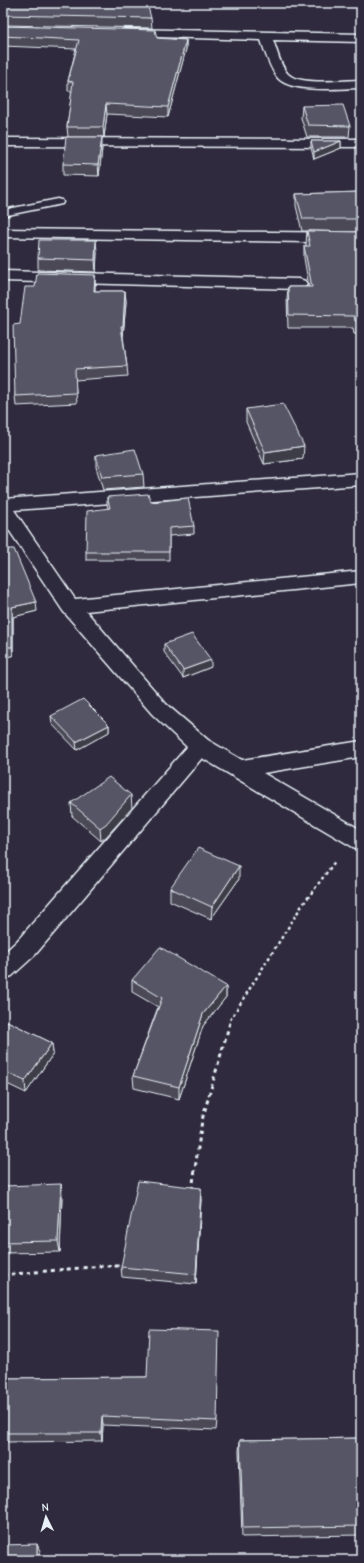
<svg xmlns="http://www.w3.org/2000/svg" width="364" height="1563" font-family="'Comic Neue',sans-serif">
  <style>
    .lines { fill: none; stroke-linecap: round; stroke-linejoin: round }
    .lane-casing { stroke: #e8f1f8; stroke-width: 3 }
    .street-casing { stroke: #e8f1f8; stroke-width: 3 }
    .path-far1 { stroke: #e8f1f8; stroke-width: 2.5; stroke-dasharray: 3 3; stroke-linecap: butt }
    .path { stroke: #e8f1f8; stroke-width: 3; stroke-dasharray: 4 4; stroke-linecap: butt }
    .lane { fill: #2f2a3d; fill-rule: evenodd }
    .street { fill: #2f2a3d; fill-rule: evenodd }
    .wall { fill: #4b4957; stroke: #e8f1f8 }
    .shaded-wall { fill: #3d3c47; stroke: #e8f1f8 }
    .building { fill: #575565; stroke: #e8f1f8 }
  </style>
  <rect width="100%" height="100%" fill="#2f2a3d"/>
  <filter id="ink" filterUnits="userSpaceOnUse"><feTurbulence type="fractalNoise" baseFrequency=".025" numOctaves="2"/><feDisplacementMap in="SourceGraphic" scale="8" xChannelSelector="R" yChannelSelector="G"/><feConvolveMatrix kernelMatrix="1 2 1 2 8 2 1 2 1" color-interpolation-filters="sRGB"/></filter>
  <g filter="url(#ink)">
    <g class="lines">
      <defs>
        <path id="lane" d="M58,199L62,200L63,202L62,204L3,216V210Z"/>
        <g id="street">
          <path d="M126,29L361,34V42L273,40C277,50 280,66 288,74C300,86 345,80 361,80V88C341,88 290,94 277,77C269,66 265,52 261,40L122,36L120,33L122,30Z"/>
          <path d="M3,138L361,139V147L3,146Z"/>
          <path d="M3,229L361,233V243L3,237Z"/>
          <path d="M3,271L299,279L305,281L307,284L305,287L299,289L3,281Z"/>
          <path d="M361,473V485L14,510L75,599L361,571V583L86,611L166,704L208,740L242,760L361,741V757L263,773L361,830V850L353,847L202,758L35,955L12,976L3,979V954L17,941L187,747L152,714L63,611L3,521V499Z"/>
        </g>
      </defs>
      <use href="#lane" class="lane-casing"/>
      <use href="#street" class="street-casing"/>
      <path class="path-far1" d="M230,1020L301,907L336,860"/>
      <g class="path">
        <path d="M192,1190L202,1120L231,1019"/>
        <path d="M3,1275L102,1266H124"/>
      </g>
      <use href="#lane" class="lane"/>
      <use href="#street" class="street"/>
    </g>
    <g class="wall">
      <path d="M3,3L151,18L152,28L3,25Z"/>
      <path d="M3,26L157,38L186,40V49L168,117L107,114L104,137H68L67,127L72,91H68V81L76,49L3,46Z"/>
      <path d="M302,106L350,126L349,137H307L301,118Z"/>
      <path d="M311,141H341V148L314,159L311,148Z"/>
      <path d="M102,148L99,176L63,175V164Z"/>
      <path d="M361,192V232L302,231L296,206V194Z"/>
      <path d="M307,231L361,232V334H354L353,328H288L287,299L288,287H309L304,258V246H306V244Z"/>
      <path d="M97,252L96,272L38,270V258Z"/>
      <path d="M95,275V291H125L126,302L123,336L127,366L128,376L75,380L77,403L16,406L15,396L20,324Z"/>
      <path d="M246,409L303,459L264,464L246,422Z"/>
      <path d="M96,455L143,474L144,487L103,490L96,467Z"/>
      <path d="M107,497L151,502L194,526V534L169,536V560H86V552L108,508L107,505Z"/>
      <path d="M3,546L37,611L13,617V656L3,657Z"/>
      <path d="M164,644L211,667L183,678L164,652Z"/>
      <path d="M51,716L109,725V732L77,750L52,724Z"/>
      <path d="M71,803L132,808L106,837L101,841L72,816Z"/>
      <path d="M239,879L211,919L170,901V888Z"/>
      <path d="M132,980L226,986V997L203,1026L179,1099L134,1088L133,1076L158,1007L132,992Z"/>
      <path d="M3,1019L52,1043L53,1054L26,1093L3,1082Z"/>
      <path d="M3,1186L62,1195L60,1252L3,1253Z"/>
      <path d="M201,1199L196,1284L122,1277L121,1267Z"/>
      <path d="M147,1377L217,1421L216,1430L103,1425L102,1441L3,1442V1378Z"/>
      <path d="M361,1438V1535L242,1537L239,1451L240,1440Z"/>
    </g>
    <g class="shaded-wall">
      <path d="M186,40V49L168,117V107Z"/>
      <path d="M106,104L107,114L104,137L103,127Z"/>
      <path d="M102,137V148L99,176L98,165Z"/>
      <path d="M341,141V148L314,159V152Z"/>
      <path d="M96,240L97,252L96,272L95,260Z"/>
      <path d="M95,275V285L94,302V291Z"/>
      <path d="M125,291L126,302L123,336V326Z"/>
      <path d="M304,446L303,459L264,464L265,452Z"/>
      <path d="M36,602L37,611L13,617V656L12,647V607Z"/>
      <path d="M211,660V667L183,678V670Z"/>
      <path d="M109,725V732L77,750L76,742Z"/>
      <path d="M131,795L132,808L106,837L101,841L100,828Z"/>
      <path d="M239,866V879L211,919L212,907Z"/>
      <path d="M226,986V997L203,1026L179,1099V1087L203,1014Z"/>
      <path d="M52,1043L53,1054L26,1093L25,1081Z"/>
      <path d="M61,1184L62,1195L60,1252L58,1241Z"/>
      <path d="M201,1188V1199L196,1284V1274Z"/>
      <path d="M102,1416L103,1425L102,1441L101,1433Z"/>
      <path d="M37,1544L40,1551L39,1560H37Z"/>
    </g>
    <g class="building">
      <path d="M3,3H147L151,18L3,15Z"/>
      <path d="M3,26L155,30L157,38L186,40L168,107L106,104L103,127H67L73,82L68,81L79,40L3,36Z"/>
      <path d="M343,105L350,126L308,125L302,106Z"/>
      <path d="M66,137H102L98,165L63,164Z"/>
      <path d="M311,141H341L314,152Z"/>
      <path d="M361,192V219H303L296,194Z"/>
      <path d="M307,231L361,232V321H355L354,316L289,315L288,287H312L304,246H310Z"/>
      <path d="M39,240H96L95,260L38,258Z"/>
      <path d="M37,273L95,275L94,291H125L123,326H121L127,366L75,369L76,393L15,396L13,325L20,324L25,287H35Z"/>
      <path d="M283,404L304,446L265,452L246,409Z"/>
      <path d="M135,449L143,474L102,477L96,455Z"/>
      <path d="M148,494L151,502L188,498L194,526L169,528V552H86L87,511L110,508L107,497Z"/>
      <path d="M3,546L6,549H14L36,602L12,607V647H3Z"/>
      <path d="M192,634L211,660L183,670L164,644Z"/>
      <path d="M83,699L109,725L76,742L51,716Z"/>
      <path d="M109,777L131,795L106,824L100,828L71,803Z"/>
      <path d="M198,848L239,866L212,907L170,888Z"/>
      <path d="M160,947L226,986L203,1014L179,1087L133,1076L162,998L132,980Z"/>
      <path d="M3,1019L52,1043L25,1081L3,1071Z"/>
      <path d="M138,1181L201,1188L196,1274L121,1267Z"/>
      <path d="M61,1184L58,1241L3,1242V1186Z"/>
      <path d="M149,1329L219,1331L217,1421L102,1416L101,1433H3V1378L147,1377Z"/>
      <path d="M361,1438V1526L243,1528L240,1440Z"/>
      <path d="M37,1544V1560H3V1545Z"/>
    </g>
  </g>
  <rect width="364" height="1563" fill="none" stroke="#2f2a3d" stroke-width="16"/>
  <rect x="8" y="8" width="348" height="1547" fill="none" stroke="#e8f1f8" stroke-width="1.5" filter="url(#ink)"/>
  <g transform="translate(46 1517) rotate(355)" stroke="#2f2a3d" stroke-width="3" paint-order="stroke">
  <path d="M0-3L7 15L0 10L-7 15Z" fill="#e8f1f8"/>
  <text y="-6" font-size="11" font-weight="bold" text-anchor="middle" fill="#e8f1f8">N</text>
  </g>
</svg>
